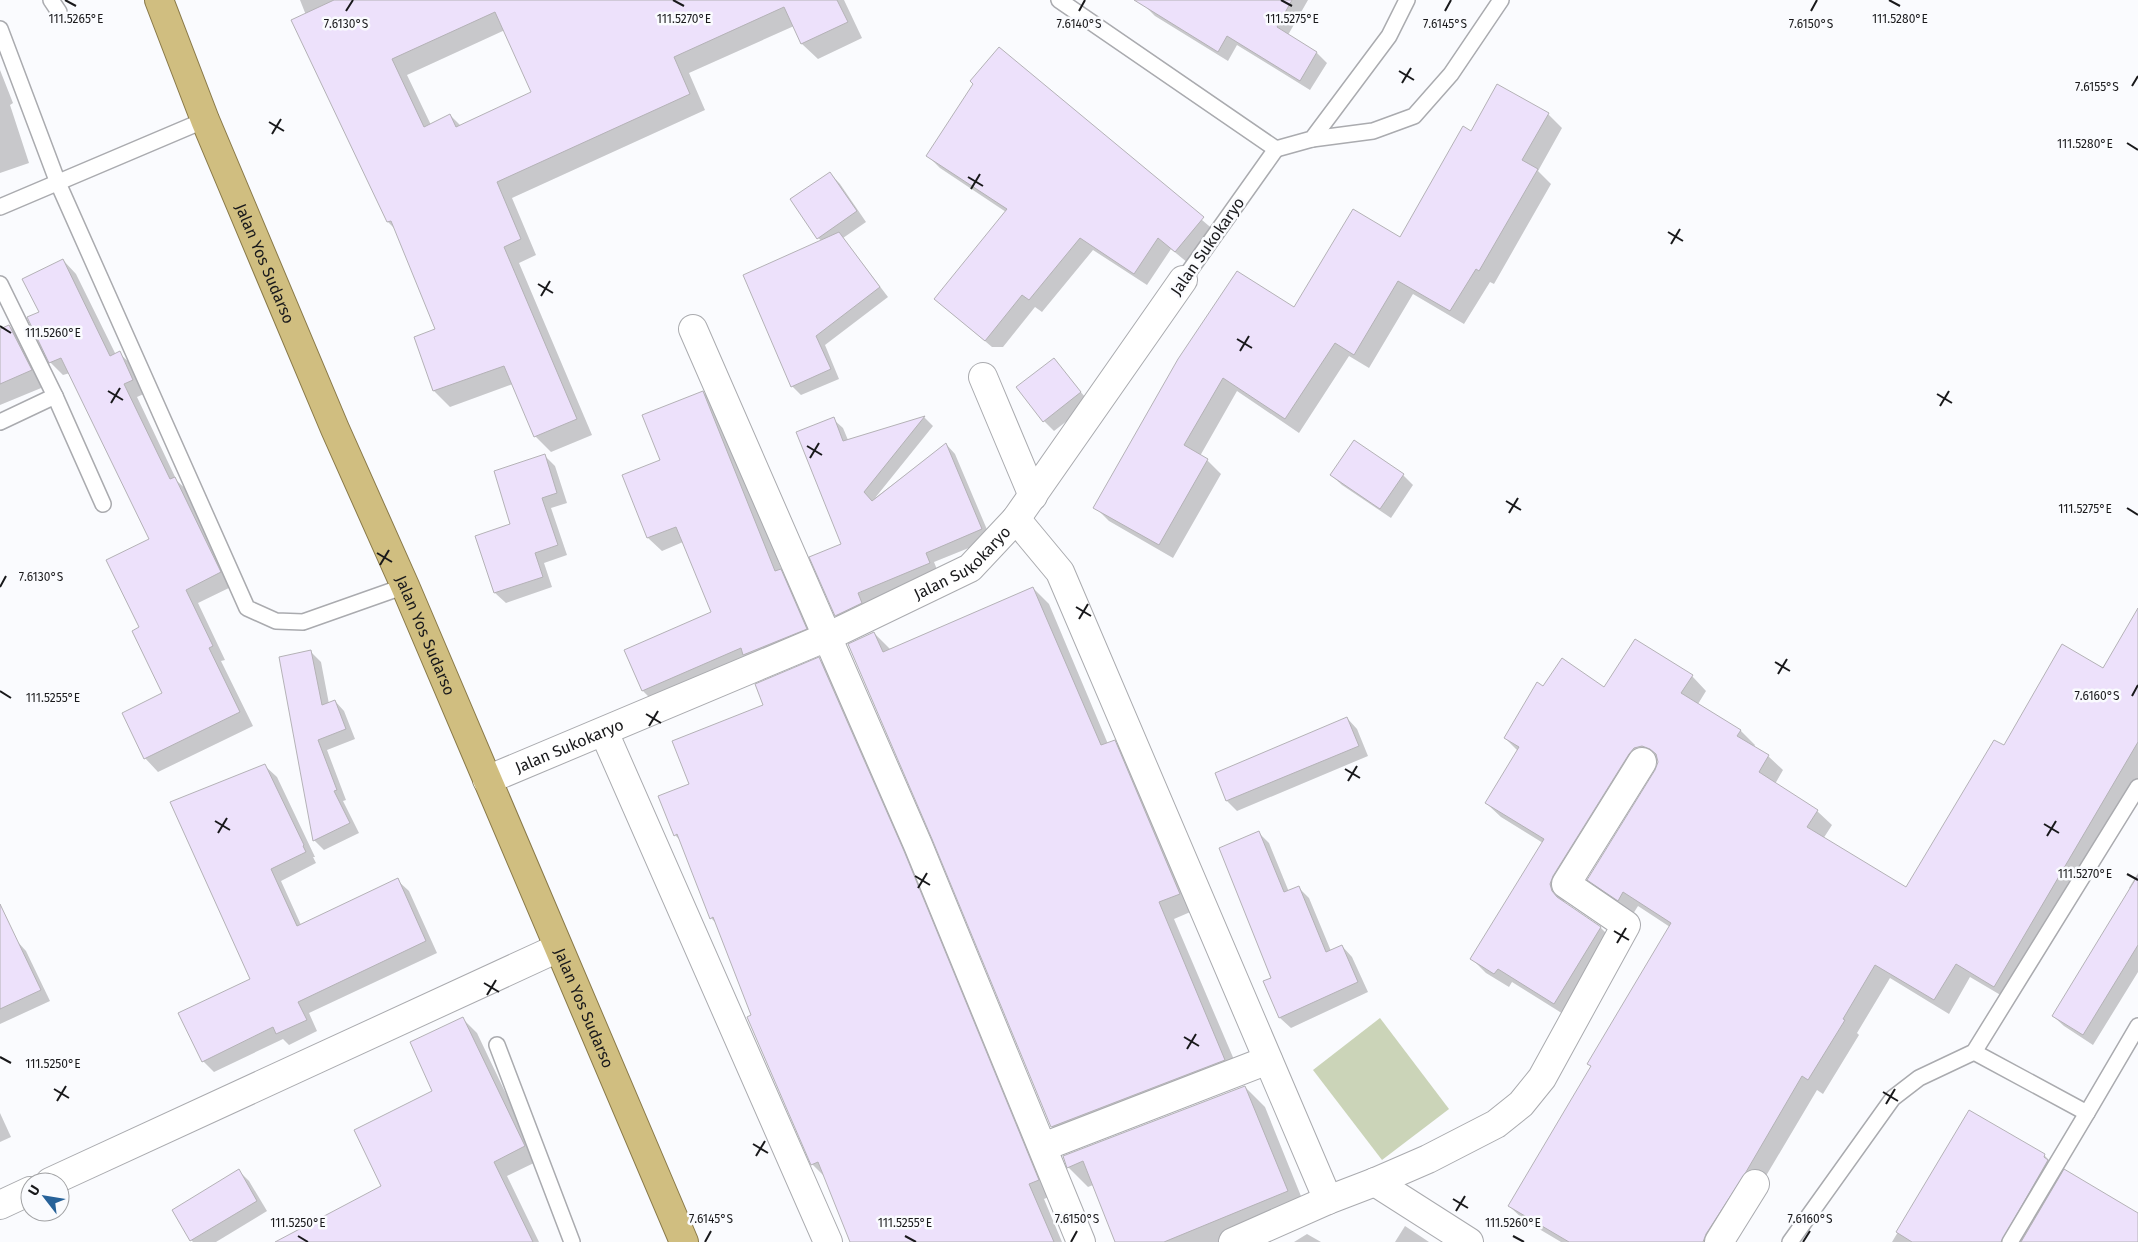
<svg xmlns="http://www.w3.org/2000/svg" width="2138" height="1242" font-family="'Fira Sans',sans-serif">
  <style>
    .green { fill: #cbd4b8 }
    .shadow { fill: #0003; fill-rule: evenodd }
    .building { fill: #ede1fb; stroke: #b4b2b6; fill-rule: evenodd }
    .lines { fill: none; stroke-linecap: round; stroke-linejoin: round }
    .service-casing { stroke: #aaabaf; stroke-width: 18 }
    .minor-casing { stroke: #aaabaf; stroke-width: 30 }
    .trunk-casing { stroke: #897948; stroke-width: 30 }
    .service { stroke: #fff; stroke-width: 15 }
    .minor { stroke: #fff; stroke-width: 28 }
    .trunk { stroke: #d0be80; stroke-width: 28 }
    .ticks { fill: none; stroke: #19191b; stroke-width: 2 }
    .labels { text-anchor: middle; stroke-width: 5; stroke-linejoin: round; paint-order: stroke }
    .street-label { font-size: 16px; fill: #19191b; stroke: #fafbfe }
    .ticks-label { font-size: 12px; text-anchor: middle; fill: #19191b; stroke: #fafbfe; stroke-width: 5; stroke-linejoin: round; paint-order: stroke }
  </style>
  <rect width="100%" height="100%" fill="#fafbfe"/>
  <path class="green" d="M1380,1018L1449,1109L1382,1160L1313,1070Z"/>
  <g class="shadow">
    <path d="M300,0H844L862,38L818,59L802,44L794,26L689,73L705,110L512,198L536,255L519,263L592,435L551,452L535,436L513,384L450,407L434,391L416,338L437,330L396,230L388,222ZM505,30L533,93L461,126L450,115L431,125L407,75Z"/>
    <path d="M1149,0H1308L1288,35L1317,53L1327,63L1310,90L1237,45L1228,61L1155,16L1145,6Z"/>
    <path d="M999,49L1215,231L1188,263L1171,249L1147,285L1093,250L1042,312L1035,307L1003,347H992L935,299L1006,212L940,168L928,156Z"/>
    <path d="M0,70L13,103L10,105L29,163L0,173Z"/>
    <path d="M1548,114L1562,128L1538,171L1551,184L1494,284L1490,282L1464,324L1413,294L1369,368L1349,356L1299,433L1237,391L1200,456L1207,460L1221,474L1173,558L1109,521L1095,507L1179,360L1295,309L1400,239L1471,132Z"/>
    <path d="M830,173L840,184L866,222L843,238L888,297L825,345L839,379L801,395L792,386L822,241L818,238Z"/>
    <path d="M63,260L76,274L116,355L119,353L133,366L146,393L137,397L177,481L188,491L233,586L198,603L225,660L221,661L253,726L158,772L145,758L164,694L141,628L151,539L70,373L63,375L50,362L40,313Z"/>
    <path d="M9,326L25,341L46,386L0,405V330Z"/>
    <path d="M1054,360L1090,403L1054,431L1044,421Z"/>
    <path d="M703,392L716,405L783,573L793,584L819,642L656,704L643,691L713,612L683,542L662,551L648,538L624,476L662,460Z"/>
    <path d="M924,417L933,426L875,498L946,444L955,454L991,539L934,562L938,572L846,624L836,615L843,544L833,419L843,428L848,440Z"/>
    <path d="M545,456L555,466L567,503L551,508L567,555L544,563L552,587L506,603L495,593Z"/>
    <path d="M1331,475H1403L1413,485L1391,518L1342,485Z"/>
    <path d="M1033,588L1049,604L1108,744L1114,741L1130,757L1195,910L1174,919L1241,1076L1068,1143L1052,1127L874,633L890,649Z"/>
    <path d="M2138,610V780L2009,1000L1970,977L1949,1014L1890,978L1857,1033L1859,1035L1823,1094L1817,1090L1760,1186L1724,1242H1561L1524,1220L1509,1206L1592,1067L1670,927L1638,906L1633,914L1603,894L1589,879L1657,770L1658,760L1650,762L1564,899L1565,904L1601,928L1615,942L1568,1017L1512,982L1509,987L1486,973L1471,958L1543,843L1501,817L1486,803L1518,751L1505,738L1544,687L1605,689L1692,676L1706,691L1698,704L1741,731L1755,745L1754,747L1768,756L1783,770L1775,784L1817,811L1832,825L1823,839L1906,889L2004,747L2103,669Z"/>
    <path d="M311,652L321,662L329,704L335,701L344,711L355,739L327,750L346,800L343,801L359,833L324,850L314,840Z"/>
    <path d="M819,659L834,674L1053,1195L1044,1199L1062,1242H853L826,1178L812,1164L717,924L711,918L681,841L675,835L690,785L764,706Z"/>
    <path d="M1347,718L1357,729L1368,756L1237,811L1227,801Z"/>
    <path d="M265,766L277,777L315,857H313L316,863L281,881L301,925L397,880L409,891L437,953L309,1013L317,1031L289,1045L283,1039L214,1072L203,1061L251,980Z"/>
    <path d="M1259,833L1269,843L1289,892L1299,888L1309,898L1331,951L1342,946L1352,957L1368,992L1291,1028L1280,1018L1264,982L1272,978Z"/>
    <path d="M2138,873V972L2093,1045L2064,1026L2053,1016L2131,889L2129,888Z"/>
    <path d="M16,940L26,951L50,1001L0,1024V948Z"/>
    <path d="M463,1019L477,1033L538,1161L507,1176L539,1242H314L382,1186L434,1092Z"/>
    <path d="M1245,1087L1265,1107L1307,1211L1232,1242H1117L1093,1185L1088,1187L1068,1167Z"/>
    <path d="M1969,1112L2044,1155L2063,1174L2138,1215V1242H1892Z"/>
    <path d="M0,1113L11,1137L0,1142Z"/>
    <path d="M238,1170L249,1181L267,1211L216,1242H193L191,1240Z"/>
    <path d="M1405,1226L1429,1242H1395Z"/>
    <path d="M1307,1234L1321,1242H1294Z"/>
  </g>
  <g class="building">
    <path d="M334,0H837L848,22L801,44L784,7L674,57L690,94L497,182L521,239L504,247L577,419L534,437L504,366L433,391L414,337L435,329L391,221L387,222L291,20ZM495,12L531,92L456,127L450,114L424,127L392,59Z"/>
    <path d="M1134,0H1292L1277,27L1317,52L1300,81L1227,36L1218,52Z"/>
    <path d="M999,47L1204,217L1175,252L1158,238L1134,274L1080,238L1029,300L1022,295L985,341L934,299L1007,209L926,156L973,84L970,81Z"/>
    <path d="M1497,84L1549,113L1522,160L1538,169L1479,271L1476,269L1450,311L1398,281L1354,355L1335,343L1285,419L1223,378L1184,445L1208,459L1159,545L1093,508L1178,359L1237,271L1294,307L1353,209L1400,237L1463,126L1471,131Z"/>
    <path d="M830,172L857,211L817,239L790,199Z"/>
    <path d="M839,232L880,287L816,336L831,369L791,387L743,275Z"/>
    <path d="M63,259L110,356L120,351L133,380L124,384L170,479L175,477L221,572L186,590L213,646L209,648L240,712L144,759L122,713L162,693L132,631L139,627L106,560L149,539L61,358L49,363L27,317L39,312L22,279Z"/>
    <path d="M9,325L32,370L0,384V329Z"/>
    <path d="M1054,358L1081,392L1043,422L1016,387Z"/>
    <path d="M703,391L775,571L781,569L807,629L743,655L741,648L642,691L624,650L711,612L676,527L647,538L622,475L660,460L642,415Z"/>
    <path d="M925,416L864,492L872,501L946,443L982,529L926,553L930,563L858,593L862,603L835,616L809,557L841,544L796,432L834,417L843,441Z"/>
    <path d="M1354,440L1404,474L1380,509L1330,475Z"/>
    <path d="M545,454L557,493L542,498L558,545L535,553L543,577L494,593L475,536L510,524L494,471Z"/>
    <path d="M1033,587L1101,745L1115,740L1180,894L1159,902L1225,1060L1051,1127L932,839L848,644L874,632L883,652Z"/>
    <path d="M2138,608V742L1994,987L1956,964L1934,1000L1875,965L1843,1019L1845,1020L1808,1080L1802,1076L1746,1172L1706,1234L1703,1242H1569L1508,1206L1591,1066L1587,1064L1671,923L1623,892L1618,901L1587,880L1655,770L1658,762L1656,754L1650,749L1642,746L1634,748L1629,754L1553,876L1550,884L1552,891L1557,897L1601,927L1554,1004L1498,969L1494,974L1470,959L1544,839L1485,803L1519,747L1504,738L1537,682L1543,686L1562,658L1604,687L1635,639L1693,675L1681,693L1741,730L1737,736L1769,755L1759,772L1818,810L1807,827L1906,887L1994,740L2004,745L2062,644L2103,668Z"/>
    <path d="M311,650L322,705L335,700L346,729L318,740L337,790L334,791L350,823L313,841L279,657Z"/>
    <path d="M819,657L904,851L1039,1180L1029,1184L1054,1242H850L818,1162L811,1165L747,1017L751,1015L713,917L710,919L677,834L674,836L658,796L689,784L672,741L763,705L755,684Z"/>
    <path d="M1347,717L1359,746L1226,801L1215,773Z"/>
    <path d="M265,764L304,845L303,846L306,852L271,869L297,926L398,878L426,941L298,1002L307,1020L276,1034L273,1027L202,1062L178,1013L250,979L170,802Z"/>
    <path d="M1259,831L1284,892L1299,886L1326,952L1342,945L1358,982L1279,1018L1263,981L1271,978L1219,848Z"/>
    <path d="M2138,875V945L2083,1035L2052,1016Z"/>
    <path d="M0,904L41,990L0,1009Z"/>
    <path d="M463,1017L525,1146L494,1162L533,1242H275L381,1186L354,1130L432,1091L410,1042Z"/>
    <path d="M1245,1086L1288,1191L1164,1242H1115L1083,1161L1067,1168L1063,1156Z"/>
    <path d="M1969,1110L2045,1154L2044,1157L2048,1160L2001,1242H1912L1896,1232Z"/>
    <path d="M239,1169L257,1201L190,1241L172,1210Z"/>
    <path d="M2064,1169L2138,1213V1242H2021Z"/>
  </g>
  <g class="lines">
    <defs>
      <g id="service">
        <path d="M51,0L59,12"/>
        <path d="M1059,0L1276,149L1312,139L1389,36L1407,0"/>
        <path d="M0,29L58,183L247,608L276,621L303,622L405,586"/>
        <path d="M1312,139L1373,131L1414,116L1451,74L1501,0"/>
        <path d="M0,207L205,120"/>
        <path d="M1183,280L1276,149"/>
        <path d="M0,284L55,396L103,504"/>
        <path d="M0,422L55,396"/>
        <path d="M497,1045L572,1242"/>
        <path d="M1974,1052L2087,1113L2138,1026"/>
        <path d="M1790,1242L1893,1098L1919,1078L1974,1052L2138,787"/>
        <path d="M2010,1242L2087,1113"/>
      </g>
      <g id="minor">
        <path d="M693,329L918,845L1081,1242"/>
        <path d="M983,377L1033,496"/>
        <path d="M1016,519L1060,572L1328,1200"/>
        <path d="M604,732L828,1242"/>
        <path id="s1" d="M487,780L827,637L970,568L1016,519L1183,280"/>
        <path d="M1043,1147L1268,1060"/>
        <path d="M50,1182L558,948"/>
        <path d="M1375,1182L1469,1242"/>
        <path d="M0,1205L30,1191"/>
        <path d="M1233,1242L1328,1200L1375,1182L1428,1159L1496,1124L1521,1104L1542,1078L1626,925L1566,884L1642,762"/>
        <path d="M1719,1242L1755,1184"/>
      </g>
      <g id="trunk">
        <path id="s2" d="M159,0L205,120L335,429L405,586L684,1242"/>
      </g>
    </defs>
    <use href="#service" class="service-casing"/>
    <use href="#minor" class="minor-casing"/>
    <use href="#trunk" class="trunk-casing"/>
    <use href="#service" class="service"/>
    <use href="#minor" class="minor"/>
    <use href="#trunk" class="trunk"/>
  </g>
  <path class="ticks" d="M65,0L76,6M673,0L684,6M1281,0L1292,6M1889,0L1900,6M346,11L353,0M1079,11L1085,0M1445,11L1451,0M1811,11L1817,0M1399,71L1414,80M1402,83L1411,68M2132,86L2138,76M269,122L284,131M272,134L281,119M2127,143L2138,150M968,177L983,186M971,189L980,174M1668,232L1683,241M1671,244L1680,229M538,284L553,293M541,296L550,281M0,326L11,333M1237,339L1252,348M1240,351L1249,336M108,391L123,400M1937,394L1952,403M111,403L120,388M1940,406L1949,391M807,446L822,455M810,458L819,443M1506,501L1521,510M2127,508L2138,515M1509,513L1518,498M377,553L392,562M380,565L389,550M0,587L6,576M1076,607L1091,616M1079,619L1088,604M1775,662L1790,671M1778,674L1787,659M0,691L11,698M2132,696L2138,685M646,714L661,723M649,726L658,711M1345,769L1360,778M1348,781L1357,766M215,821L230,830M2044,824L2059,833M218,833L227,818M2047,836L2056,821M2127,874L2138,880M915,876L930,885M918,888L927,873M1614,931L1629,940M1617,943L1626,928M484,983L499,992M487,995L496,980M1184,1037L1199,1046M1187,1049L1196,1034M0,1057L11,1063M54,1089L69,1098M1883,1092L1898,1101M57,1101L66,1086M1886,1104L1895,1089M753,1144L768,1153M756,1156L765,1141M1453,1199L1468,1208M1456,1211L1465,1196M298,1236L308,1242M905,1236L916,1242M1513,1236L1524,1242M705,1242L711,1231M1071,1242L1077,1231M1803,1242L1810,1231"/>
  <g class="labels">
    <g class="street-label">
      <text transform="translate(1207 246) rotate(-55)" y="6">Jalan Sukokaryo</text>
      <text dy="6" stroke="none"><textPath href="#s2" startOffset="284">Jalan Yos Sudarso</textPath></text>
      <text dy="6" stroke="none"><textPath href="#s1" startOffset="524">Jalan Sukokaryo</textPath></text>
      <text dy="6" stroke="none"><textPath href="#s2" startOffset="689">Jalan Yos Sudarso</textPath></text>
      <text dy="6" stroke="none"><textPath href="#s1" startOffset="89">Jalan Sukokaryo</textPath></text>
      <text dy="6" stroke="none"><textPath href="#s2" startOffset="1094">Jalan Yos Sudarso</textPath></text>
    </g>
  </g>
  <g class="ticks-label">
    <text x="1900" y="23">111.5280°E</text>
    <text x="76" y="23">111.5265°E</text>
    <text x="684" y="23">111.5270°E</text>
    <text x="1292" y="23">111.5275°E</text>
    <text x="1445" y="28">7.6145°S</text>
    <text x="346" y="28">7.6130°S</text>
    <text x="1079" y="28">7.6140°S</text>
    <text x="1811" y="28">7.6150°S</text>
    <text x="2097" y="91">7.6155°S</text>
    <text x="2085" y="148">111.5280°E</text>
    <text x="53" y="337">111.5260°E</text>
    <text x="2085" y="513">111.5275°E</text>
    <text x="41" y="581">7.6130°S</text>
    <text x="2097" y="700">7.6160°S</text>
    <text x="53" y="702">111.5255°E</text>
    <text x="2085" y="878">111.5270°E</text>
    <text x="53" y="1068">111.5250°E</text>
    <text x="711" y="1223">7.6145°S</text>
    <text x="1077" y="1223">7.6150°S</text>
    <text x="1810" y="1223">7.6160°S</text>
    <text x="298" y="1227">111.5250°E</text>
    <text x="905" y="1227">111.5255°E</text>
    <text x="1513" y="1227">111.5260°E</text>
  </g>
  <g transform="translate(45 1197) rotate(301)"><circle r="24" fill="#fafbfe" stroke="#a0a1a3"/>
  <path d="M0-4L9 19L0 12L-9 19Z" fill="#276299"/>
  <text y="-8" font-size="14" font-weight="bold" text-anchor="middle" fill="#19191b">U</text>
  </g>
</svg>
